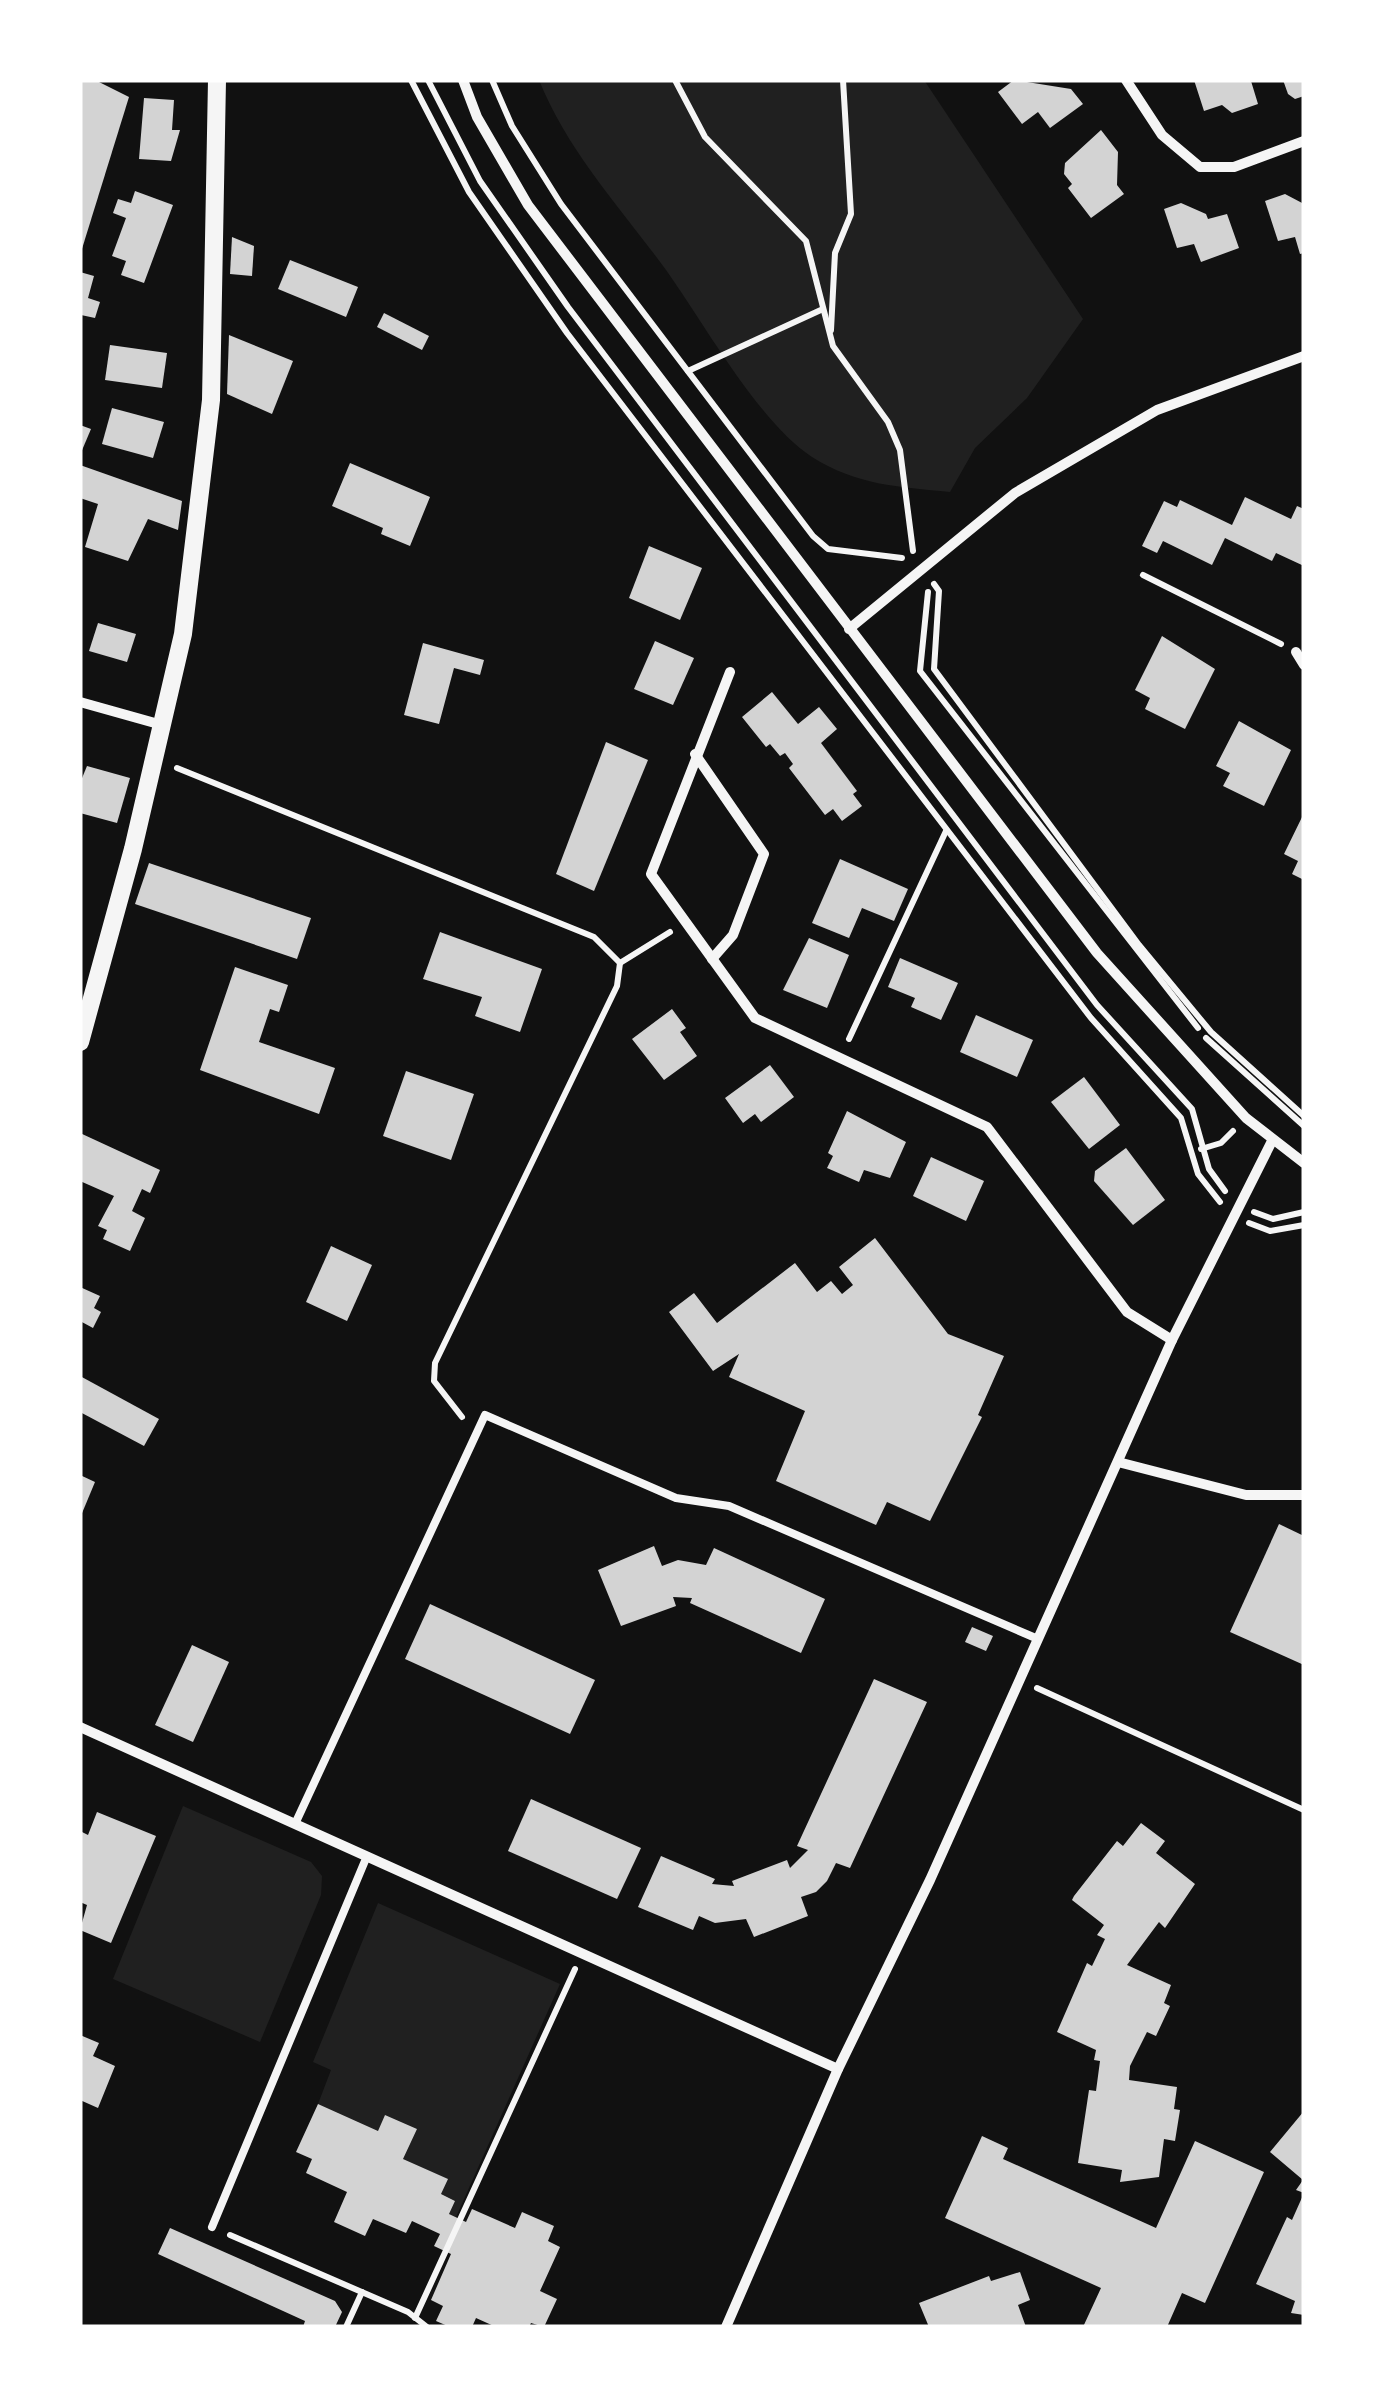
<svg xmlns="http://www.w3.org/2000/svg" width="1384" height="2407" font-family="Poppins,sans-serif">
  <style>
    .green { fill: #202020 }
    .building { fill: #d3d3d3 }
    .lines { fill: none; stroke-linecap: round; stroke-linejoin: round }
    .path { stroke: #f5f5f5; stroke-width: 6 }
    .service { stroke: #f5f5f5; stroke-width: 8 }
    .minor { stroke: #f5f5f5; stroke-width: 10 }
    .tertiary { stroke: #f5f5f5; stroke-width: 18 }
  </style>
  <rect width="100%" height="100%" fill="#111"/>
  <g class="green">
    <path d="M539,80H924L1083,319L1027,398L975,448L950,492C899,487 856,485 812,457C759,423 704,323 666,270C621,208 568,152 539,80Z"/>
    <path d="M183,1806L311,1862L322,1876L321,1895L260,2042L113,1979Z"/>
    <path d="M378,1903L560,1984L456,2217L449,2214L455,2201L441,2194L447,2179L403,2159L417,2129L385,2115L378,2131L318,2104L331,2070L313,2062Z"/>
  </g>
  <g class="building">
    <path d="M80,80H95L129,97L81,252Z"/>
    <path d="M1014,80L1071,89L1083,104L1050,128L1038,112L1022,124L998,92Z"/>
    <path d="M1194,80L1251,81L1258,104L1232,113L1222,105L1204,111Z"/>
    <path d="M1283,80H1304V96L1295,99L1288,94Z"/>
    <path d="M144,98L174,100L172,130H180L171,161L139,159Z"/>
    <path d="M1101,130L1118,152L1117,185L1124,194L1091,218L1068,188L1072,184L1064,174L1065,163Z"/>
    <path d="M135,191L173,205L144,283L121,275L126,261L112,256L126,218L113,213L118,199L131,203Z"/>
    <path d="M1285,194L1304,204V253L1300,254L1295,237L1278,241L1265,201Z"/>
    <path d="M1181,203L1206,214L1208,219L1227,214L1239,248L1201,262L1194,244L1177,248L1164,209Z"/>
    <path d="M232,237L254,246L252,276L230,274Z"/>
    <path d="M290,260L358,287L346,317L278,289Z"/>
    <path d="M80,272L94,276L88,298L100,302L95,318L81,315Z"/>
    <path d="M384,313L429,336L422,350L377,327Z"/>
    <path d="M229,335L293,361L272,414L227,394Z"/>
    <path d="M110,345L167,353L162,388L105,380Z"/>
    <path d="M112,408L164,422L153,458L102,444Z"/>
    <path d="M80,425L91,429L80,455Z"/>
    <path d="M350,463L430,497L410,546L381,534L383,528L332,506Z"/>
    <path d="M80,465L182,501L178,530L148,519L128,561L85,547L98,504L80,498Z"/>
    <path d="M1245,497L1291,519L1297,506L1304,509V566L1276,553L1272,561L1225,538L1212,565L1163,541L1157,553L1142,546L1164,501L1177,507L1180,500L1232,525Z"/>
    <path d="M649,546L702,568L680,620L629,598Z"/>
    <path d="M98,623L136,634L127,662L89,651Z"/>
    <path d="M1162,636L1215,669L1185,729L1145,709L1150,698L1135,690Z"/>
    <path d="M655,641L694,658L673,705L634,689Z"/>
    <path d="M423,643L484,660L480,675L454,668L439,724L404,715Z"/>
    <path d="M772,692L798,724L819,707L837,729L821,743L857,791L853,794L862,806L842,821L833,809L825,815L789,768L793,764L785,753L780,756L770,744L766,747L742,717Z"/>
    <path d="M1239,721L1291,750L1264,806L1223,786L1230,773L1216,766Z"/>
    <path d="M606,742L648,760L594,891L556,874Z"/>
    <path d="M87,766L130,778L117,823L80,813V783Z"/>
    <path d="M1304,813V880L1292,874L1298,861L1284,854Z"/>
    <path d="M840,859L908,889L894,921L862,908L849,938L812,923Z"/>
    <path d="M149,863L311,918L297,959L135,904Z"/>
    <path d="M440,932L542,969L520,1032L475,1016L482,997L423,979Z"/>
    <path d="M809,938L849,955L827,1008L783,990Z"/>
    <path d="M900,958L958,983L941,1020L911,1007L915,998L888,987Z"/>
    <path d="M235,967L288,985L279,1012L270,1009L259,1042L335,1068L319,1114L200,1070Z"/>
    <path d="M672,1009L686,1028L680,1032L697,1056L664,1080L632,1039Z"/>
    <path d="M976,1015L1033,1040L1017,1077L960,1052Z"/>
    <path d="M770,1065L794,1097L761,1122L755,1114L743,1123L725,1098Z"/>
    <path d="M406,1071L474,1094L451,1160L383,1136Z"/>
    <path d="M1084,1077L1120,1125L1089,1149L1051,1102Z"/>
    <path d="M847,1111L906,1142L890,1178L864,1170L859,1182L827,1168L833,1156L828,1153Z"/>
    <path d="M80,1133L160,1170L150,1193L142,1189L132,1211L145,1218L130,1251L103,1239L107,1230L98,1226L114,1196L80,1181Z"/>
    <path d="M1126,1148L1165,1200L1133,1225L1094,1181L1095,1171Z"/>
    <path d="M931,1157L984,1181L966,1221L913,1196Z"/>
    <path d="M875,1238L948,1334L1004,1356L978,1415L982,1417L930,1521L887,1502L876,1525L776,1481L805,1411L729,1377L739,1354L713,1371L669,1312L694,1293L717,1323L795,1263L817,1292L831,1281L842,1294L853,1285L839,1267Z"/>
    <path d="M331,1246L372,1265L347,1321L306,1302Z"/>
    <path d="M80,1287L100,1296L94,1308L101,1312L93,1328L80,1321Z"/>
    <path d="M80,1376L159,1419L144,1446L80,1412Z"/>
    <path d="M80,1475L95,1482L80,1518Z"/>
    <path d="M1279,1524L1304,1536V1665L1230,1632Z"/>
    <path d="M654,1546L662,1566L678,1560L706,1565L714,1548L825,1599L801,1653L690,1603L692,1598L673,1597L676,1606L621,1626L598,1570Z"/>
    <path d="M430,1604L595,1680L570,1734L405,1659Z"/>
    <path d="M972,1627L993,1636L986,1651L965,1642Z"/>
    <path d="M192,1645L229,1662L193,1742L155,1725Z"/>
    <path d="M874,1679L927,1702L850,1868L836,1863L827,1881L816,1892L801,1897L808,1916L754,1937L746,1919L715,1923L699,1916L693,1930L638,1907L661,1856L715,1879L712,1884L734,1886L732,1881L787,1860L790,1868L808,1850L797,1846Z"/>
    <path d="M531,1799L641,1848L617,1899L508,1851Z"/>
    <path d="M97,1812L156,1836L111,1943L80,1930L87,1905L80,1902V1831L88,1835Z"/>
    <path d="M1141,1823L1165,1841L1156,1853L1195,1884L1165,1928L1159,1922L1127,1965L1171,1985L1164,2003L1170,2006L1156,2036L1147,2032L1130,2066L1129,2080L1177,2087L1174,2109L1180,2110L1175,2141L1164,2139L1159,2177L1120,2182L1122,2170L1078,2163L1089,2090L1096,2091L1100,2061L1094,2060L1096,2050L1057,2032L1087,1963L1092,1966L1105,1939L1097,1935L1104,1925L1072,1900L1074,1896L1117,1841L1123,1846Z"/>
    <path d="M80,2035L99,2043L93,2056L115,2066L98,2108L80,2100Z"/>
    <path d="M318,2104L378,2131L385,2115L417,2129L403,2159L448,2179L441,2194L455,2201L449,2214L466,2222L472,2209L515,2228L522,2212L554,2226L548,2241L560,2247L540,2291L557,2299L544,2327L531,2323L529,2327H496L476,2318L472,2327H450L436,2321L443,2306L431,2300L451,2254L434,2246L440,2234L412,2221L406,2233L373,2219L365,2236L334,2222L347,2192L306,2173L312,2159L296,2152Z"/>
    <path d="M1304,2111V2315L1291,2313L1295,2301L1256,2284L1287,2217L1292,2220L1304,2193L1296,2190L1303,2180L1270,2152Z"/>
    <path d="M982,2136L1008,2148L1003,2159L1156,2228L1195,2141L1264,2172L1205,2303L1182,2293L1167,2327H1083L1101,2288L945,2218Z"/>
    <path d="M170,2228L335,2301L342,2312L335,2327H303L305,2321L158,2254Z"/>
    <path d="M1020,2272L1030,2300L1018,2305L1026,2327H929L919,2303L989,2276L991,2281Z"/>
  </g>
  <g class="lines">
    <g class="path">
      <path d="M411,80L469,192L567,333L1091,1018L1181,1118L1198,1174L1220,1202"/>
      <path d="M428,80L480,181L568,307L1097,1005L1192,1109L1209,1169L1225,1191"/>
      <path d="M492,80L512,126L561,204L813,536L828,549L902,558"/>
      <path d="M675,80L705,137L806,241L833,346L888,422L900,450L913,551"/>
      <path d="M831,330L835,253L851,214L843,80"/>
      <path d="M688,371L823,309"/>
      <path d="M1143,575L1281,644"/>
      <path d="M934,584L939,591L934,669L1139,945L1211,1032L1304,1116"/>
      <path d="M928,592L920,671L1198,1028"/>
      <path d="M177,768L594,937L620,963L617,986L435,1363L434,1381L462,1417"/>
      <path d="M620,963L670,932"/>
      <path d="M1206,1038L1304,1126"/>
      <path d="M849,1039L946,831"/>
      <path d="M1201,1149L1221,1143L1233,1131"/>
      <path d="M1254,1212L1273,1219L1304,1212"/>
      <path d="M1249,1223L1270,1231L1304,1225"/>
      <path d="M1037,1688L1304,1810"/>
      <path d="M230,2235L408,2312L427,2327"/>
      <path d="M415,2318L575,1969"/>
      <path d="M346,2327L362,2292"/>
    </g>
    <g class="service">
      <path d="M295,1824L485,1415L676,1498L729,1506L1038,1639"/>
      <path d="M212,2227L367,1856"/>
    </g>
    <g class="minor">
      <path d="M463,80L477,117L528,205L1097,953L1246,1118L1304,1163"/>
      <path d="M1126,80L1162,135L1200,167H1234L1304,141"/>
      <path d="M849,629L1015,493L1157,410L1304,356"/>
      <path d="M1296,652L1304,665"/>
      <path d="M730,672L651,874L755,1018L987,1127L1127,1312L1172,1340"/>
      <path d="M80,702L162,725"/>
      <path d="M695,754L764,854L733,935L712,959"/>
      <path d="M1118,1462L1246,1495H1304"/>
      <path d="M80,1727L838,2069"/>
      <path d="M726,2327L838,2069L930,1880L1172,1340L1272,1141"/>
    </g>
    <path class="tertiary" d="M80,1042L133,849L183,634L211,400L217,80"/>
  </g>
  <rect width="1384" height="2407" fill="none" stroke="#ffffff" stroke-width="165"/>
</svg>
